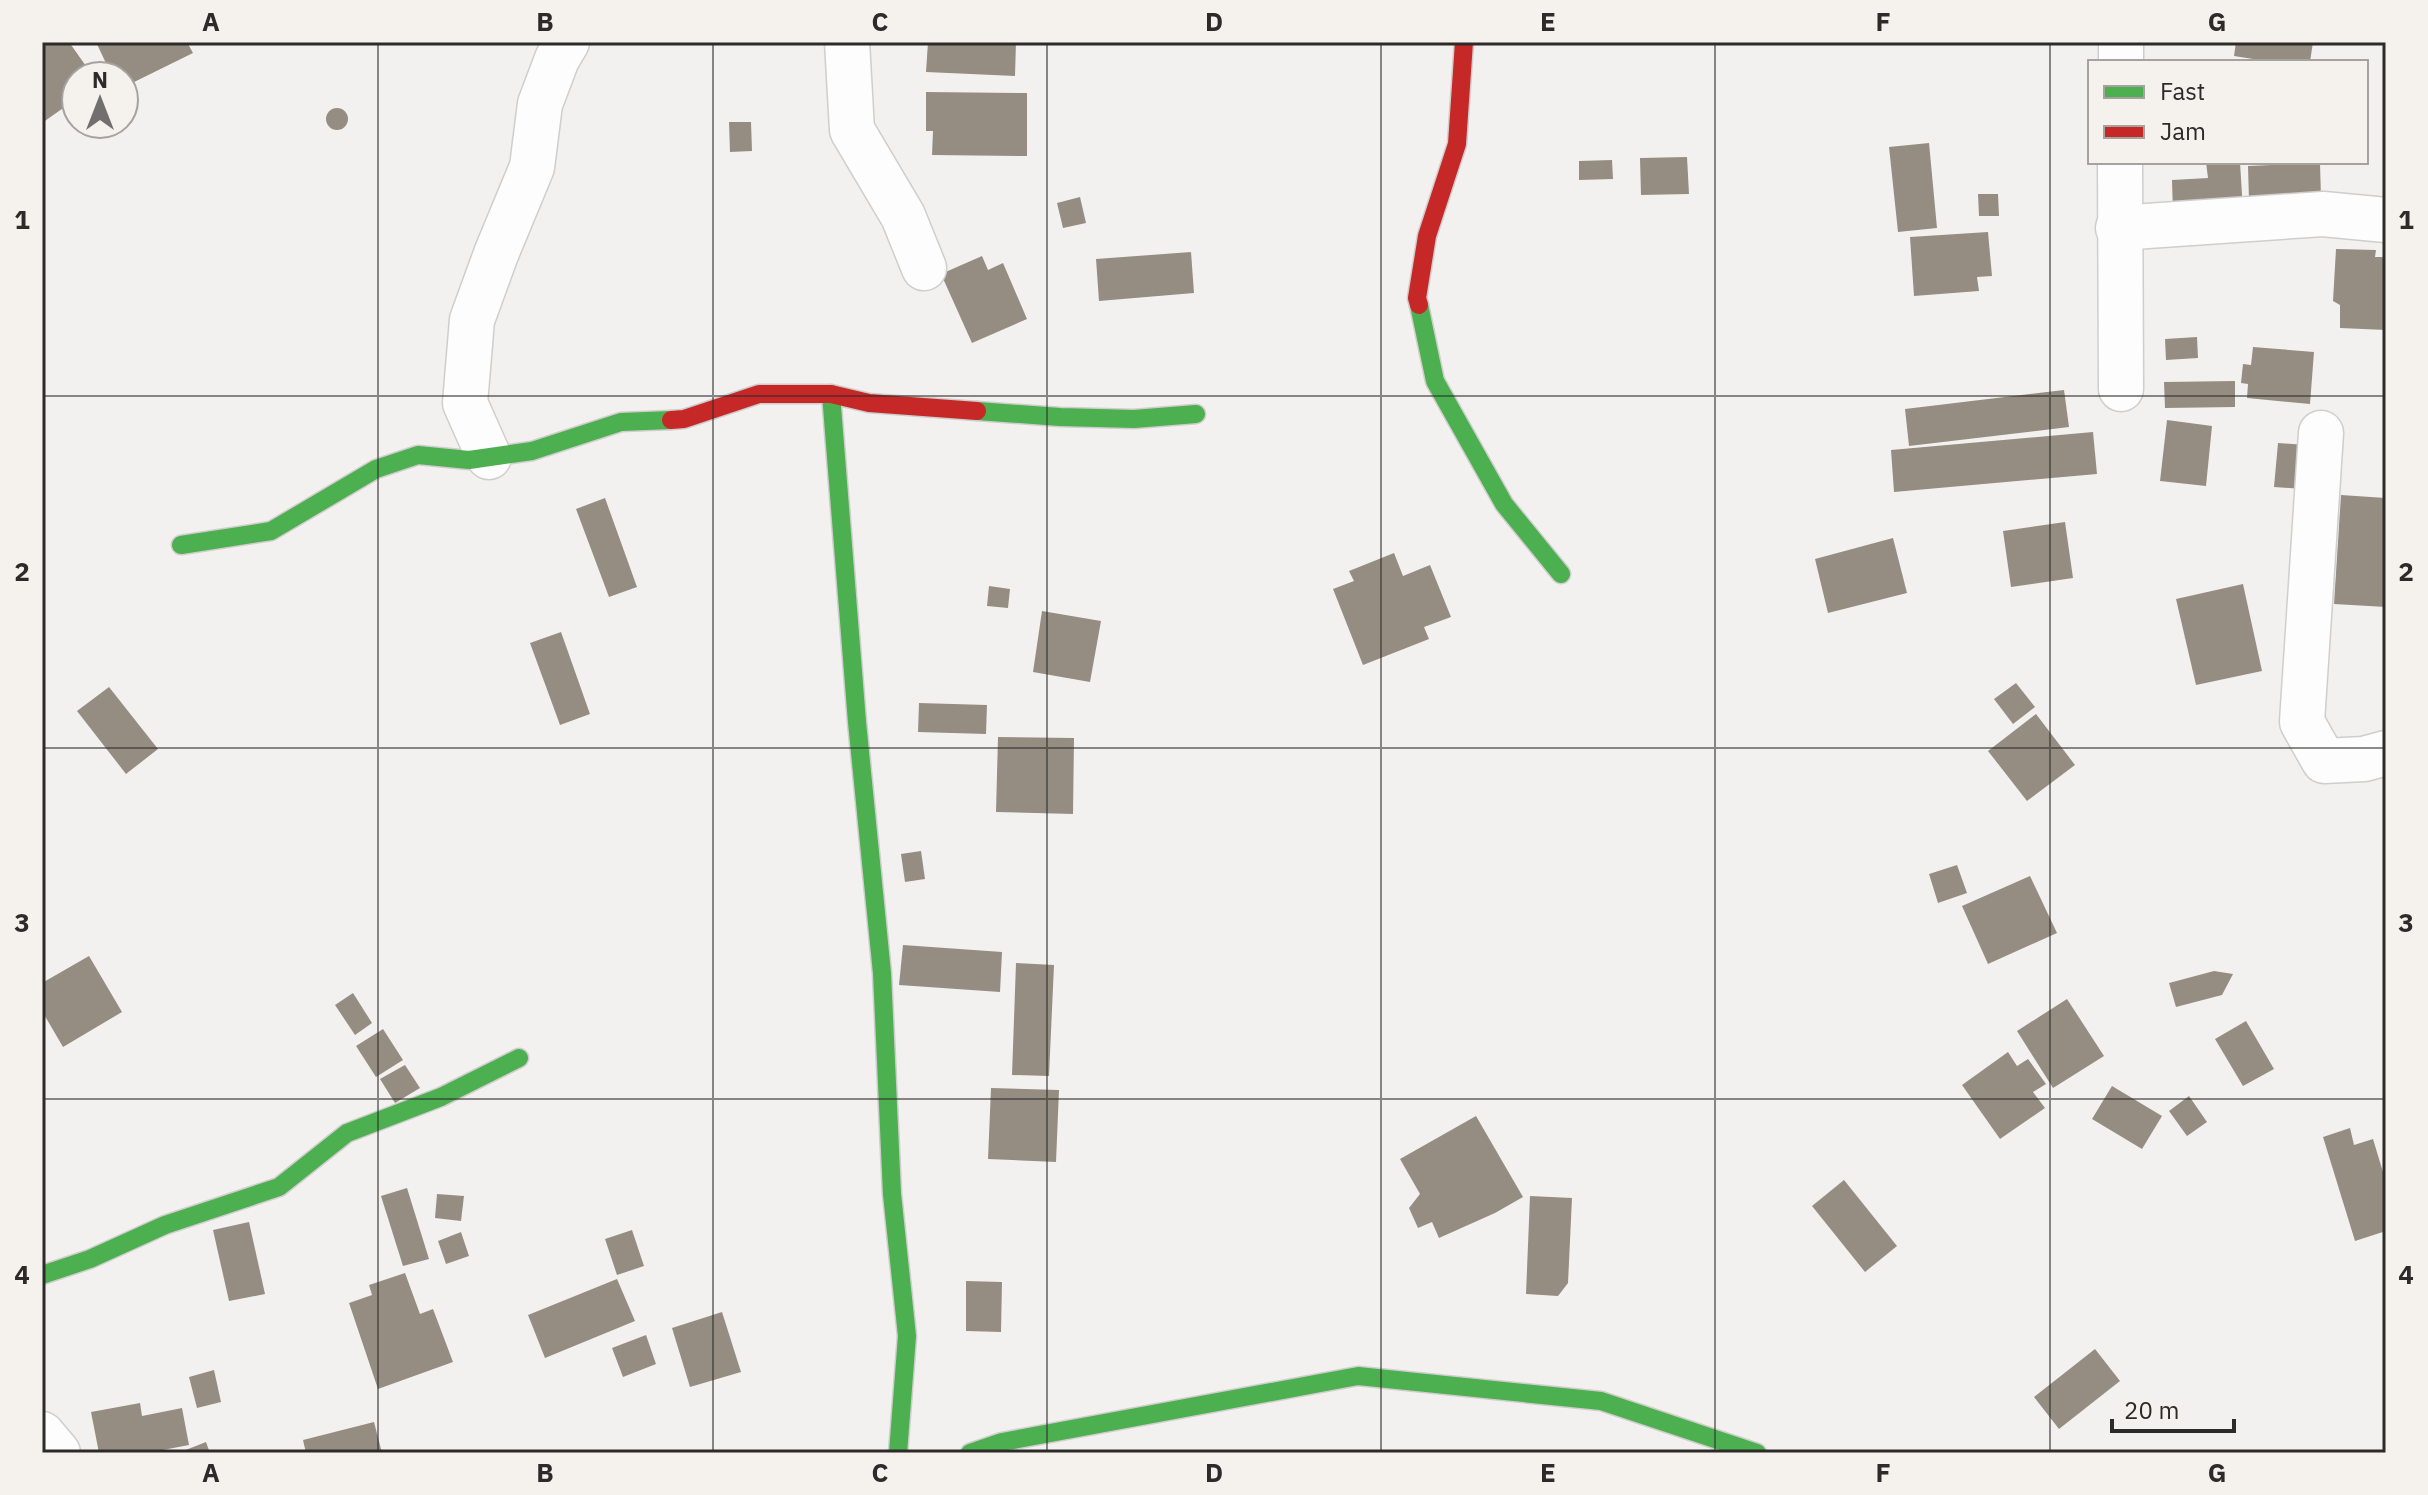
<svg xmlns="http://www.w3.org/2000/svg" width="2428" height="1495" font-family="'IBM Plex Sans',sans-serif">
  <style>
    .building { fill: #968d82 }
    .lines { fill: none; stroke-linecap: round; stroke-linejoin: round }
    .street-casing { stroke: #cfcecc; stroke-width: 47 }
    .fast-casing { stroke: #cfcecc; stroke-width: 21 }
    .jam-casing { stroke: #cfcecc; stroke-width: 21 }
    .street { stroke: #fdfdfd; stroke-width: 44 }
    .fast { stroke: #4caf50; stroke-width: 18 }
    .jam { stroke: #c62828; stroke-width: 18 }
    .grid { fill: none; stroke: #2c2b29; stroke-width: 2; stroke-opacity: 0.55 }
    .neatline { fill: none; stroke: #2c2b29; stroke-width: 3 }
    .grid-label { font-size: 26px; text-anchor: middle; font-weight: bold; fill: #2c2b29 }
  </style>
  <rect width="100%" height="100%" fill="#f3f1ef"/>
  <g class="building">
    <path d="M42,42H69L93,76H76V99L42,123Z"/>
    <path d="M96,42H187L193,53L124,87V76H112Z"/>
    <path d="M928,42H1016L1015,76L926,72Z"/>
    <path d="M2236,42H2313L2310,62H2272L2234,56Z"/>
    <path d="M926,92L1027,93V156L932,155L933,131H926Z"/>
    <circle cx="337" cy="119" r="11"/>
    <path d="M729,122H751L752,151L730,152Z"/>
    <path d="M1929,143L1937,228L1898,232L1889,147Z"/>
    <path d="M1687,157L1689,194L1641,195L1640,158Z"/>
    <path d="M1612,160L1613,179L1579,180V161Z"/>
    <path d="M2206,162H2240L2243,211L2173,215L2172,180L2208,178Z"/>
    <path d="M2320,163L2321,198L2249,201L2248,166Z"/>
    <path d="M1978,194H1998L1999,216H1979Z"/>
    <path d="M1080,197L1086,223L1063,228L1057,203Z"/>
    <path d="M1988,232L1992,276L1977,277L1979,291L1914,296L1910,237Z"/>
    <path d="M2336,249L2376,250L2375,257H2386V330L2340,328V305L2333,301Z"/>
    <path d="M1191,252L1194,293L1099,301L1096,259Z"/>
    <path d="M982,256L988,270L1003,263L1027,319L972,343L941,274Z"/>
    <path d="M2197,337L2198,358L2166,360L2165,339Z"/>
    <path d="M2253,347L2314,352L2310,404L2247,398L2248,384L2241,383L2243,364L2251,365Z"/>
    <path d="M2235,381V407L2165,408L2164,382Z"/>
    <path d="M2064,390L2069,427L1909,446L1905,409Z"/>
    <path d="M2167,420L2212,426L2206,486L2160,481Z"/>
    <path d="M2093,432L2097,474L1894,492L1891,450Z"/>
    <path d="M2278,443L2306,445L2302,489L2274,487Z"/>
    <path d="M2341,495L2386,498V607L2334,604Z"/>
    <path d="M605,498L637,587L609,597L576,509Z"/>
    <path d="M2065,522L2073,578L2011,587L2003,531Z"/>
    <path d="M1893,538L1907,593L1828,613L1815,559Z"/>
    <path d="M1394,553L1403,576L1430,565L1451,617L1424,627L1429,639L1363,665L1333,589L1354,581L1349,571Z"/>
    <path d="M2243,584L2262,671L2196,685L2176,599Z"/>
    <path d="M989,586L1010,589L1008,608L987,606Z"/>
    <path d="M1042,611L1101,621L1090,682L1033,672Z"/>
    <path d="M561,632L590,714L560,725L530,643Z"/>
    <path d="M2016,683L2035,707L2013,724L1994,699Z"/>
    <path d="M109,687L158,749L126,774L77,711Z"/>
    <path d="M919,703L987,705L986,734L918,732Z"/>
    <path d="M2036,714L2075,765L2027,801L1988,751Z"/>
    <path d="M998,737L1074,738L1073,814L996,812Z"/>
    <path d="M921,851L925,879L905,882L901,854Z"/>
    <path d="M1957,865L1967,893L1938,903L1929,874Z"/>
    <path d="M2030,876L2057,933L1988,964L1962,906Z"/>
    <path d="M903,945L1002,952L1000,992L899,985Z"/>
    <path d="M89,956L122,1012L63,1047L42,1011V983Z"/>
    <path d="M1016,963L1054,965L1049,1076L1012,1075Z"/>
    <path d="M2214,971L2233,974L2222,995L2176,1007L2169,983Z"/>
    <path d="M353,993L372,1023L355,1035L335,1005Z"/>
    <path d="M2067,999L2104,1056L2053,1088L2017,1031Z"/>
    <path d="M2246,1021L2274,1069L2243,1086L2215,1039Z"/>
    <path d="M383,1029L403,1060L376,1077L356,1046Z"/>
    <path d="M2008,1052L2017,1066L2028,1059L2046,1084L2033,1092L2045,1108L2000,1139L1962,1085Z"/>
    <path d="M405,1065L420,1088L395,1103L380,1079Z"/>
    <path d="M2112,1086L2162,1116L2142,1149L2092,1119Z"/>
    <path d="M991,1088L1059,1090L1056,1162L988,1159Z"/>
    <path d="M2189,1096L2207,1122L2187,1136L2169,1111Z"/>
    <path d="M1476,1116L1523,1197L1495,1213L1439,1238L1432,1222L1418,1228L1409,1208L1420,1194L1400,1159Z"/>
    <path d="M2350,1128L2354,1145L2373,1139L2386,1182V1231L2355,1241L2323,1137Z"/>
    <path d="M1844,1180L1897,1246L1865,1272L1812,1206Z"/>
    <path d="M407,1188L429,1259L403,1266L381,1196Z"/>
    <path d="M437,1194L464,1196L461,1221L435,1218Z"/>
    <path d="M1530,1196L1572,1198L1568,1283L1558,1296L1526,1294Z"/>
    <path d="M249,1222L265,1294L229,1301L213,1230Z"/>
    <path d="M632,1230L644,1266L617,1275L605,1239Z"/>
    <path d="M461,1232L469,1256L446,1264L438,1241Z"/>
    <path d="M405,1273L420,1314L433,1309L453,1362L378,1389L349,1303L372,1295L369,1285Z"/>
    <path d="M617,1279L635,1321L545,1358L528,1315Z"/>
    <path d="M966,1281L1002,1282L1001,1332L966,1331Z"/>
    <path d="M722,1312L741,1372L690,1387L672,1328Z"/>
    <path d="M646,1335L656,1364L623,1377L612,1348Z"/>
    <path d="M2095,1349L2120,1381L2059,1429L2034,1397Z"/>
    <path d="M214,1370L221,1402L197,1408L189,1377Z"/>
    <path d="M140,1403L142,1416L182,1408L189,1445L147,1453H99L91,1412Z"/>
    <path d="M374,1422L382,1453H306L303,1440Z"/>
    <path d="M206,1442L210,1453H178Z"/>
  </g>
  <g class="lines">
    <defs>
      <g id="street">
        <path d="M847,42L852,130L903,216L924,268"/>
        <path d="M2121,62V42"/>
        <path d="M2120,162L2121,389"/>
        <path d="M2118,228L2323,214L2386,220"/>
        <path d="M2321,433L2302,722L2324,761L2364,759L2386,753"/>
        <path d="M489,457L465,403L472,320L496,254L532,167L540,104L557,59L567,42"/>
        <path d="M42,1434L58,1453"/>
      </g>
      <g id="fast">
        <path d="M1419,305L1435,381L1504,504L1561,574"/>
        <path d="M831,394L857,722L882,973L892,1194L907,1336L898,1453"/>
        <path d="M977,411L1060,417L1134,419L1196,414"/>
        <path d="M181,545L271,531L376,469L418,455L469,460L532,451L621,422L671,420"/>
        <path d="M42,1275L90,1259L165,1225L279,1187L347,1133L441,1097L519,1058"/>
        <path d="M970,1453L1002,1442L1358,1376L1601,1401L1757,1453"/>
      </g>
      <g id="jam">
        <path d="M1419,305L1417,298L1427,236L1457,144L1464,42"/>
        <path d="M671,420L684,419L759,394H831L869,403L977,411"/>
      </g>
    </defs>
    <use href="#street" class="street-casing"/>
    <use href="#fast" class="fast-casing"/>
    <use href="#jam" class="jam-casing"/>
    <use href="#street" class="street"/>
    <use href="#fast" class="fast"/>
    <use href="#jam" class="jam"/>
  </g>
  <path class="grid" d="M378,42V1453M713,42V1453M1047,42V1453M1381,42V1453M1715,42V1453M2050,42V1453M42,396H2386M42,748H2386M42,1099H2386"/>
  <rect width="2428" height="1495" fill="none" stroke="#f5f1ed" stroke-width="88"/>
  <rect x="2088" y="60" width="280" height="104" fill="#f5f1ed" stroke="#a5a29f" stroke-width="2"/>
  <rect x="2104" y="86" width="40" height="12" fill="#4caf50" stroke="#a5a29f" stroke-width="2"/>
  <text x="2160" y="100" font-size="24" fill="#2c2b29">Fast</text>
  <rect x="2104" y="126" width="40" height="12" fill="#c62828" stroke="#a5a29f" stroke-width="2"/>
  <text x="2160" y="140" font-size="24" fill="#2c2b29">Jam</text>
  <g transform="translate(100 100)"><circle r="38" fill="#f5f1ed" stroke="#a5a29f" stroke-width="2"/>
  <path d="M0-6L14 30L0 20L-14 30Z" fill="#72706e"/>
  <text y="-12" font-size="22" font-weight="bold" text-anchor="middle" fill="#2c2b29">N</text>
  </g>
  <path d="M2112 1419v12h122v-12" fill="none" stroke="#2c2b29" stroke-width="4"/>
  <text x="2124" y="1419" font-size="24" fill="#2c2b29" stroke="#f5f1ed" stroke-width="6" paint-order="stroke">20 m</text>
  <rect x="44" y="44" width="2340" height="1407" class="neatline"/>
  <g class="grid-label">
    <text x="211" y="31">A</text>
    <text x="545" y="31">B</text>
    <text x="880" y="31">C</text>
    <text x="1214" y="31">D</text>
    <text x="1548" y="31">E</text>
    <text x="1883" y="31">F</text>
    <text x="2217" y="31">G</text>
    <text x="22" y="229">1</text>
    <text x="2406" y="229">1</text>
    <text x="22" y="581">2</text>
    <text x="2406" y="581">2</text>
    <text x="22" y="932">3</text>
    <text x="2406" y="932">3</text>
    <text x="22" y="1284">4</text>
    <text x="2406" y="1284">4</text>
    <text x="211" y="1482">A</text>
    <text x="545" y="1482">B</text>
    <text x="880" y="1482">C</text>
    <text x="1214" y="1482">D</text>
    <text x="1548" y="1482">E</text>
    <text x="1883" y="1482">F</text>
    <text x="2217" y="1482">G</text>
  </g>
</svg>
